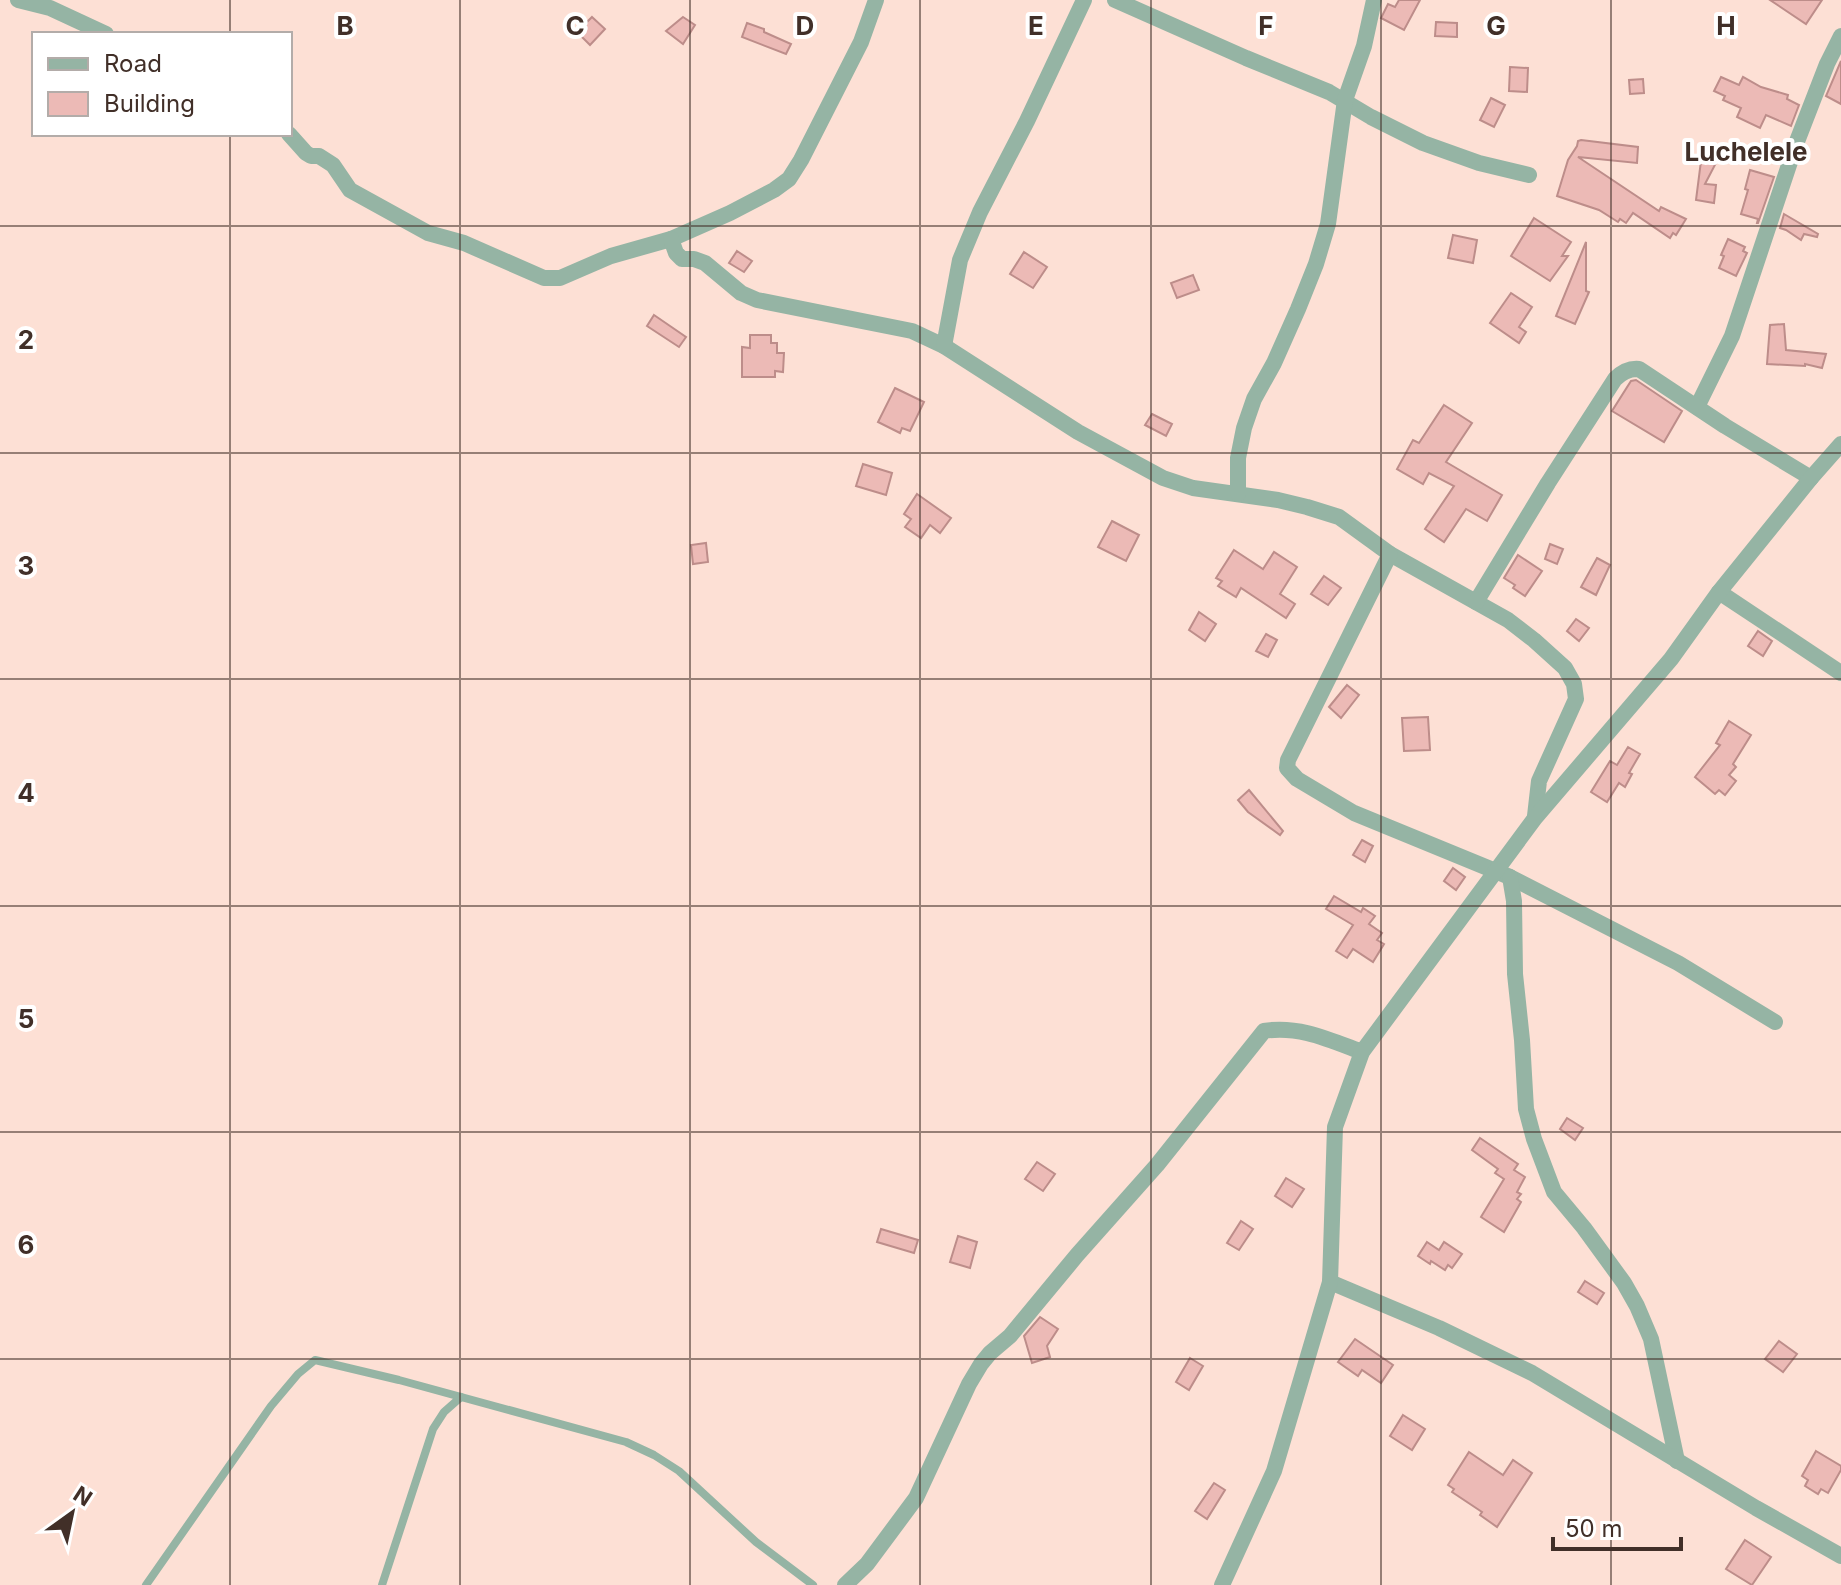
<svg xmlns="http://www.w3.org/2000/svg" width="1841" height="1585" font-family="Inter,sans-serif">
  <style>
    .building { fill: #ecbab6; stroke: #bd8d8a; stroke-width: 2 }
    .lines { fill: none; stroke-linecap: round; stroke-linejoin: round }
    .lane { stroke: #95b4a4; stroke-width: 8 }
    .street { stroke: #95b4a4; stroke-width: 16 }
    .grid { fill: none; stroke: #412f28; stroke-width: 2; stroke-opacity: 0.55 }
    .labels { text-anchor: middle; stroke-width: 8; stroke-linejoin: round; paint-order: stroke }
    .quarter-label { font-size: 26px; font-weight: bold; fill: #412f28; stroke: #fff }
    .grid-label { font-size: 26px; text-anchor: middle; font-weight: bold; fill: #412f28; stroke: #fff; stroke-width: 8; stroke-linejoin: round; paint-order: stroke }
  </style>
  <rect width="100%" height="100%" fill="#fde0d5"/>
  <g class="building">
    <path d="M1399,0H1420L1404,30L1381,18L1388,4L1395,7Z"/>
    <path d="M1770,0H1822L1806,24Z"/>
    <path d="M592,17L605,29L590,45L577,32Z"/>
    <path d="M683,17L695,25L683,44L666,31Z"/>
    <path d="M1436,22L1457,23V37L1435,36Z"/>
    <path d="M747,23L764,29V32L791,44L786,54L742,37Z"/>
    <path d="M1841,61V104L1826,96Z"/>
    <path d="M1510,67L1528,68L1527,92L1509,91Z"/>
    <path d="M1721,77L1739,85L1743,77L1761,87L1788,95L1787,99L1799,105L1791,126L1766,115L1760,128L1737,117L1741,108L1723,100L1725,96L1714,91Z"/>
    <path d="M1643,79L1644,93L1630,94L1629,80Z"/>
    <path d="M1491,98L1505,105L1494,127L1480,120Z"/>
    <path d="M1581,140L1638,147L1637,163L1578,157L1659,211L1661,207L1686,219L1676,235L1673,233L1670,238L1633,213L1626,223L1620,219L1618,222L1599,210L1557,196L1568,160L1577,146L1578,141Z"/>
    <path d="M1702,153L1717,161L1705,184L1716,185L1714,203L1696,200Z"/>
    <path d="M1750,170L1774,177L1758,223H1757L1758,219L1741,214L1748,190L1745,189Z"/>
    <path d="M1784,214L1818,234L1817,237L1804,234L1801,240L1786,230L1780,228Z"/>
    <path d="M1534,218L1571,242L1562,256H1568L1550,281L1511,256Z"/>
    <path d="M1453,235L1477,240L1473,263L1448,258Z"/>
    <path d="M1728,239L1745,247L1743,251L1747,253L1736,276L1719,268L1724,256L1721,255Z"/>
    <path d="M1586,242V291L1589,292L1575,324L1556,316Z"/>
    <path d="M737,251L752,261L744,272L729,263Z"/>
    <path d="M1024,252L1047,267L1033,288L1010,274Z"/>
    <path d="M1193,275L1199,290L1177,298L1171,283Z"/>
    <path d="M1511,293L1532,307L1519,327L1526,332L1519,343L1490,323Z"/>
    <path d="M654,315L686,337L679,347L647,326Z"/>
    <path d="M1784,324L1786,350L1826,354L1822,368L1805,364V366L1767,364L1770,325Z"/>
    <path d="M750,335H771V343H777V353H784L783,372L775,371V377H742V347L750,348Z"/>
    <path d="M1636,380L1682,411L1664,442L1612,411L1631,381Z"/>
    <path d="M895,388L924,402L910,431L902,428L900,433L878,422Z"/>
    <path d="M1444,405L1472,423L1446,462L1502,495L1487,521L1466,509L1444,542L1425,529L1454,486L1429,473L1423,484L1397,469L1413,440L1419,443Z"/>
    <path d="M1152,414L1172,424L1166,436L1145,425Z"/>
    <path d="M863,464L892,473L886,495L856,486Z"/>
    <path d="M917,494L951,518L940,533L930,525L921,538L905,527L911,519L904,514Z"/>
    <path d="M1112,521L1139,535L1126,561L1098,547Z"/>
    <path d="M706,543L708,562L693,564L691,545Z"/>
    <path d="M1550,544L1563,549L1557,564L1545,559Z"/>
    <path d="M1234,550L1263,569L1274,552L1297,567L1280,594L1295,604L1286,618L1241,588L1236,597L1218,586L1222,581L1216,578Z"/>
    <path d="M1518,555L1542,571L1525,596L1513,588L1515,585L1504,578Z"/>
    <path d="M1597,558L1610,565L1596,595L1581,587Z"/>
    <path d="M1324,576L1341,588L1328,605L1311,594Z"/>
    <path d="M1199,612L1216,624L1205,641L1189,630Z"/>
    <path d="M1576,619L1589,628L1579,641L1567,631Z"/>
    <path d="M1758,631L1772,641L1763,656L1748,646Z"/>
    <path d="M1266,634L1277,640L1268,657L1256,651Z"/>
    <path d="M1347,685L1359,695L1341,718L1329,707Z"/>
    <path d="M1428,717L1430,750L1404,751L1402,718Z"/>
    <path d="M1729,721L1751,735L1733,764L1736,767L1729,775L1736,781L1725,795L1719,790L1715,794L1695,777L1720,745L1716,743Z"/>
    <path d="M1628,747L1640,754L1629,773L1632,774L1625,787L1619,783L1607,802L1591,792L1610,761L1617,765Z"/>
    <path d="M1249,790L1283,831L1280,835L1248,812L1238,800Z"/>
    <path d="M1362,840L1373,846L1365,862L1353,855Z"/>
    <path d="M1453,868L1465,877L1456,890L1444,881Z"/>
    <path d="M1334,896L1361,912L1363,908L1375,916L1369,924L1382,933L1377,940L1384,944L1373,962L1353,949L1347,958L1336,951L1353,925L1326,909Z"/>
    <path d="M1567,1118L1583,1128L1575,1140L1560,1129Z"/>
    <path d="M1480,1138L1518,1164L1514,1170L1525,1177L1517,1192L1521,1194L1517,1199L1521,1202L1504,1232L1481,1217L1504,1179L1495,1173L1498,1169L1472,1150Z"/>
    <path d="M1037,1162L1055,1174L1043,1191L1025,1179Z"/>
    <path d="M1286,1178L1304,1189L1292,1207L1275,1196Z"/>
    <path d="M1241,1221L1253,1229L1239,1250L1227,1243Z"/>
    <path d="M881,1229L918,1240L914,1253L877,1242Z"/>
    <path d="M958,1236L977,1242L970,1268L950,1262Z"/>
    <path d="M1427,1242L1439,1250L1444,1242L1462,1254L1452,1268L1448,1265L1445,1270L1431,1261L1430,1264L1418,1256Z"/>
    <path d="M1585,1281L1604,1293L1597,1304L1578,1292Z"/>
    <path d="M1040,1317L1058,1329L1047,1346L1050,1357L1032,1363L1024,1336Z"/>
    <path d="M1355,1339L1393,1365L1381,1383L1362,1370L1358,1376L1338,1362Z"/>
    <path d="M1779,1341L1797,1354L1783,1372L1765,1359Z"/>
    <path d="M1190,1358L1203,1366L1189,1390L1176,1382Z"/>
    <path d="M1403,1415L1425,1429L1412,1450L1390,1436Z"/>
    <path d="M1816,1451L1841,1466V1470L1828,1493L1821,1489L1818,1494L1805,1486L1808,1480L1802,1476Z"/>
    <path d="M1469,1452L1503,1475L1513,1460L1532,1473L1497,1527L1480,1515L1482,1512L1452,1492L1454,1489L1448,1485Z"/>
    <path d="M1214,1483L1225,1490L1207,1519L1195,1511Z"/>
    <path d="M1745,1540L1771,1557L1752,1585L1726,1569Z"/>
  </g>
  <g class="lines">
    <g class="lane">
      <path d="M146,1585L271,1406L298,1374L315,1360L399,1380L626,1442L654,1455L679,1471L756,1542L813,1585"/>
      <path d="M382,1585L433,1429L444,1412L461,1397"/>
    </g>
    <g class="street">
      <path d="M18,0L50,8L106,34"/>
      <path d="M1115,0L1246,58L1329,92L1371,117L1423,143L1479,163L1529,175"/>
      <path d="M289,134L306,153L311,156H319L333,165L350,190L428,233L464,243L544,278H560L611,256L671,239L730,213L774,190L789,179L801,160L861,42L876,0"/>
      <path d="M671,239L676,253L682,259H694L705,263L741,293L757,300L912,331L944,346L1078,432L1163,478L1193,488L1278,500L1307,507L1339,517L1390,554L1508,620L1534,640L1565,668L1574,684L1576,699L1539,781L1535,816"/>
      <path d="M944,346L960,260L980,212L1027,121L1084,0"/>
      <path d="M1697,407L1732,336L1796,144L1827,64L1841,36"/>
      <path d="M1238,494V458L1244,428L1254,399L1274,363L1298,309L1316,264L1328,224L1345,100L1364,46L1374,0"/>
      <path d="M1390,554L1294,748L1288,760L1287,768L1297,779L1354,813L1510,877L1678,963L1775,1022"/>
      <path d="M1719,592L1841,673"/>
      <path d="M1476,602L1548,483L1615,379C1622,372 1629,368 1639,369L1725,426L1811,478"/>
      <path d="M1510,877L1514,901L1515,974L1522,1040L1526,1109L1534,1139L1554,1192L1584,1228L1624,1283L1637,1306L1651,1339L1677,1461"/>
      <path d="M1330,1282L1439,1328L1532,1373L1756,1508L1841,1556"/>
      <path d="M845,1585L867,1564L916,1498L969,1384L981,1364L990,1353L1010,1336L1077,1255L1157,1165L1264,1031C1298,1025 1330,1040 1362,1052"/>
      <path d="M1222,1585L1274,1471L1330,1282L1335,1127L1362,1052L1535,818L1671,659L1719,592L1811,478L1841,444"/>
    </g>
  </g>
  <path class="grid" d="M230,0V34M460,0V1585M690,0V1585M920,0V1585M1151,0V1585M1381,0V1585M1611,0V1585M230,134V1585M0,226H1841M0,453H1841M0,679H1841M0,906H1841M0,1132H1841M0,1359H1841"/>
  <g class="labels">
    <g class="quarter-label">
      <text x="1746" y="161">Luchelele</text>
    </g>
  </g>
  <g class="grid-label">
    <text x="345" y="35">B</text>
    <text x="575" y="35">C</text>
    <text x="805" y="35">D</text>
    <text x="1036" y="35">E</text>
    <text x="1266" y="35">F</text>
    <text x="1496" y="35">G</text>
    <text x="1726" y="35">H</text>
    <text x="26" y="349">2</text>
    <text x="26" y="575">3</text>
    <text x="26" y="802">4</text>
    <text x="26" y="1028">5</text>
    <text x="26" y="1254">6</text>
  </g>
  <rect x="32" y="32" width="260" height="104" fill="#ffffff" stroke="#b3aca9" stroke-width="2"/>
  <rect x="48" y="58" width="40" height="12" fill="#95b4a4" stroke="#b3aca9" stroke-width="2"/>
  <text x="104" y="72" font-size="24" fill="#412f28">Road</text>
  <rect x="48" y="92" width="40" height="24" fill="#ecbab6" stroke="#b3aca9" stroke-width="2"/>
  <text x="104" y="112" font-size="24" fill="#412f28">Building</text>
  <g transform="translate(72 1513) rotate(33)" stroke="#ffffff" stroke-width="6" paint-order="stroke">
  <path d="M0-6L14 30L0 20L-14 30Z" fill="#412f28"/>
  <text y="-12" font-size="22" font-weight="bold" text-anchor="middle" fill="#412f28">N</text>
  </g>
  <path d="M1553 1537v12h128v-12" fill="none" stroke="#412f28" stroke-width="4"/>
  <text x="1565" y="1537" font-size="24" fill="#412f28" stroke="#ffffff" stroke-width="6" paint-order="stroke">50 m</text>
</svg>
